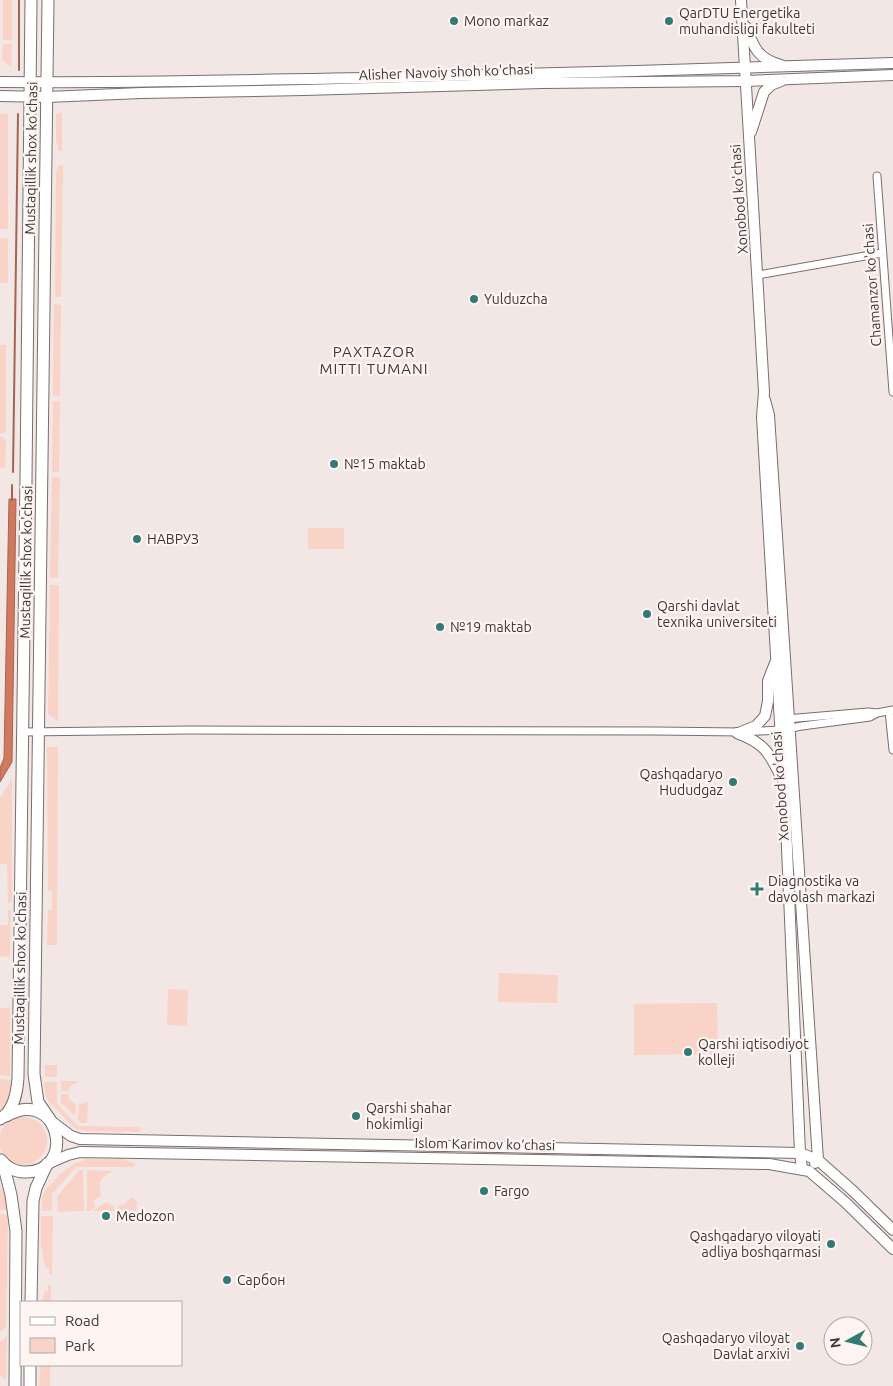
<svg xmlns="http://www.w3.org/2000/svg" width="893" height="1386" font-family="Ubuntu,sans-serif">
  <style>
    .green { fill: #f9d3c7 }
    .water { fill: #d0795f; stroke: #a36553 }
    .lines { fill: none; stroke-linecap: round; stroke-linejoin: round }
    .stream { stroke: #a36553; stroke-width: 2 }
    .street-casing { stroke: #786f6c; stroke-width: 9 }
    .secondary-casing { stroke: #786f6c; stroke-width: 12 }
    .primary-casing { stroke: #786f6c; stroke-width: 13 }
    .street { stroke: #fff; stroke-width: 7 }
    .secondary { stroke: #fff; stroke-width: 10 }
    .primary { stroke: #fff; stroke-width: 11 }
    .poi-dot { fill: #327a74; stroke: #fef5f2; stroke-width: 2 }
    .labels { text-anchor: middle; stroke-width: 4.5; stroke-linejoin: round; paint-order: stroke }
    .poi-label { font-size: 14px; fill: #3b3736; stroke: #fef5f2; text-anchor: start }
    .street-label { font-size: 14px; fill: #3b3736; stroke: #fef5f2 }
    .neighbourhood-label { font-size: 15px; letter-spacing: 1px; fill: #3b3736; stroke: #fef5f2 }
  </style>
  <rect width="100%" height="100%" fill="#f2e7e4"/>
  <g class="green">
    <rect x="3" y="0" width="9" height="40"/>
    <path d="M3,44H12L11,68L2,59Z"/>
    <path d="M62,113V151H59L56,140V114Z"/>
    <rect x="0" y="114" width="8" height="115"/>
    <path d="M59,165H63L61,297H55L56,173Z"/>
    <path d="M0,238L8,239V283H0Z"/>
    <path d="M54,304L61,305L60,396L53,395Z"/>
    <path d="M0,345H6V431L3,433H0Z"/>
    <path d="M53,401L60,402L59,472H52Z"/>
    <path d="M0,437H3L6,441L5,468H0Z"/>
    <path d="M52,477H60L58,578H50Z"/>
    <rect x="308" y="528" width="36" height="21"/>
    <path d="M50,585H59L58,721L48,714Z"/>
    <path d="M47,747H58L57,945H47L48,910H52V891H48Z"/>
    <path d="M12,779V902L8,903L7,864H0V798Z"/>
    <path d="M8,910H11L10,957L0,956V925H8Z"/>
    <path d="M499,973L558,975L557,1003L498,1002Z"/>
    <path d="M168,989L188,990L187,1026L167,1025Z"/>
    <path d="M717,1003L718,1054L634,1055V1004Z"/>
    <path d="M0,1008H10V1076L0,1075Z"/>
    <rect x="45" y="1065" width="12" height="12"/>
    <path d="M0,1079L11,1080L9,1102L0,1110Z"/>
    <path d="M61,1081H77V1083L71,1085L68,1091H61Z"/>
    <path d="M44,1082H57V1104L78,1126L141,1127L140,1132L85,1131L74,1128L47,1099L45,1094Z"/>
    <path d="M61,1094H68L70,1100L76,1104L75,1116L61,1103Z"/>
    <path d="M85,1102H88L87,1123H80L78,1119L79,1104H83Z"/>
    <circle cx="23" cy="1141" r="24"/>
    <path d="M87,1159H123L135,1164L134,1167H76L52,1194V1211H42V1198L46,1190L60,1174L75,1163Z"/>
    <path d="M79,1170H83L84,1211L58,1212L57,1197Z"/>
    <path d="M87,1170L113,1171C101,1177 97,1182 101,1195L93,1201L96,1206L90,1211H87Z"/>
    <path d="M0,1186L7,1200L8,1210H0Z"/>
    <path d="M132,1197L137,1202L136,1211H117V1206L123,1205Z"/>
    <path d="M106,1202L114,1206L115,1211H93Z"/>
    <path d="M0,1214L8,1215L6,1327L0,1332Z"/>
    <path d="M41,1216H53L52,1274H49V1268L45,1267L41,1244Z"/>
    <path d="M48,1285H51V1302H42L45,1291H48Z"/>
    <path d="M7,1336L6,1381L0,1375V1342Z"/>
    <path d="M40,1365H50V1386H39Z"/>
  </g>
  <path class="water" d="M9,499H16L12,762L0,782V768L4,758Z"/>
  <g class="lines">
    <g class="stream">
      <path d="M19,70V0"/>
      <path d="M13,472L18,114"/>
      <path d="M12,500V485"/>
    </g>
    <defs>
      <g id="street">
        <path d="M877,176L893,392"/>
        <path d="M758,275L882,253"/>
        <path d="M889,711L893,750"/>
        <path d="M786,719L868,712L877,713L893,710"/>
        <path d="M23,732L189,730L656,731L741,732L780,730L802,726L870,717L877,713"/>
      </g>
      <g id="secondary">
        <path d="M741,0L764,392L762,417L786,825L800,1153L802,1169"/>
        <path d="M746,27C754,48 758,59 781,65"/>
        <path d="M0,82C121,83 242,80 364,78C540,74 717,69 893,63"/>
        <path d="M0,96L47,97L141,93L304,90L542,83L745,81L893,75"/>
        <path d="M751,132L764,92L771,85L781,81"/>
        <path d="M765,400L769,415L818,1160L815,1163"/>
        <path d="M741,732L756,726L765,716L768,701V681L775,663"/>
        <path d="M737,733C764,743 769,752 781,777"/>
        <path d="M51,1121L71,1136L80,1139L800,1153L818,1160L853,1191L893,1230"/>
        <path d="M47,1164L68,1155L80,1152L769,1164L809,1171L845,1202L893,1249"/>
      </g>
      <g id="primary">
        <path d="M48,0C46,358 36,716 34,1074L38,1102L51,1121"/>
        <path d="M0,1119C14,1111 17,1093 18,1078L26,479L31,0"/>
        <path d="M1,1160C6,1167 15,1172 24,1172C78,1174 60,1085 6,1116"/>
        <path d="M0,1162L3,1163L11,1195L16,1231L15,1386"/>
        <path d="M31,1302L33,1201L36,1188L47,1164"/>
        <path d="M30,1386V1365"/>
      </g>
    </defs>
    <use href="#street" class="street-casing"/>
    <use href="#secondary" class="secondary-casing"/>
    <use href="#primary" class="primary-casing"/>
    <use href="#street" class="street"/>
    <use href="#secondary" class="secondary"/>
    <use href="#primary" class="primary"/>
  </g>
  <g class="poi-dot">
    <circle cx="454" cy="21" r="5"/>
    <circle cx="669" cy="21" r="5"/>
    <circle cx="474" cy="299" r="5"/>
    <circle cx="334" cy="464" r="5"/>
    <circle cx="137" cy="539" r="5"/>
    <circle cx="647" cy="614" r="5"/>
    <circle cx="440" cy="627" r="5"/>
    <circle cx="733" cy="782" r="5"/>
    <path d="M754.5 881.5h5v5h5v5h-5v5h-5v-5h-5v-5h5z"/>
    <circle cx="688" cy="1052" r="5"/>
    <circle cx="356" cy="1116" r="5"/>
    <circle cx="484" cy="1191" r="5"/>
    <circle cx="106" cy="1216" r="5"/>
    <circle cx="831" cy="1244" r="5"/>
    <circle cx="227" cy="1280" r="5"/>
    <circle cx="800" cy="1346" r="5"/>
  </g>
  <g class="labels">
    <g class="poi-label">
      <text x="679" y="18">QarDTU Energetika<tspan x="679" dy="16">muhandisligi fakulteti</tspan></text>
      <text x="464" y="26">Mono markaz</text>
      <text x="484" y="304">Yulduzcha</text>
      <text x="344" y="469">№15 maktab</text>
      <text x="147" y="544">НАВРУЗ</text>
      <text x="657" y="611">Qarshi davlat<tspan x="657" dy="16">texnika universiteti</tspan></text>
      <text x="450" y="632">№19 maktab</text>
      <text x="723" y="779" text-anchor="end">Qashqadaryo<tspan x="723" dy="16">Hududgaz</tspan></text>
      <text x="768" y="886">Diagnostika va<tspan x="768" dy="16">davolash markazi</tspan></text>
      <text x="698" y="1049">Qarshi iqtisodiyot<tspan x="698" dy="16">kolleji</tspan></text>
      <text x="366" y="1113">Qarshi shahar<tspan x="366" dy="16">hokimligi</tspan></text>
      <text x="494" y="1196">Fargo</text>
      <text x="116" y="1221">Medozon</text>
      <text x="821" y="1241" text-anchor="end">Qashqadaryo viloyati<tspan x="821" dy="16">adliya boshqarmasi</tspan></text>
      <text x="237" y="1285">Сарбон</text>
      <text x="790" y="1343" text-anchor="end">Qashqadaryo viloyat<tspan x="790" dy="16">Davlat arxivi</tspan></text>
    </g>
    <g class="street-label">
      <text transform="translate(446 72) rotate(-2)" y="5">Alisher Navoiy shoh ko'chasi</text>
      <text transform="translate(31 158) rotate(-89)" y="5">Mustaqillik shox ko'chasi</text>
      <text transform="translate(739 199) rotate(-94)" y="5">Xonobod ko'chasi</text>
      <text transform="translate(872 285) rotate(-94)" y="5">Chamanzor ko'chasi</text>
      <text transform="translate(26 562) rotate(-89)" y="5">Mustaqillik shox ko'chasi</text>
      <text transform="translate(780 786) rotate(-94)" y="5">Xonobod ko'chasi</text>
      <text transform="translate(20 968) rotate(-89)" y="5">Mustaqillik shox ko'chasi</text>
      <text transform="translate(485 1144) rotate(1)" y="5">Islom Karimov ko‘chasi</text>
    </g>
    <g class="neighbourhood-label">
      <text x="374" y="357">PAXTAZOR<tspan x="374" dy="17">MITTI TUMANI</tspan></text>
    </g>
  </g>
  <rect x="20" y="1301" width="162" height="65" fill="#fef5f2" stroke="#b0a9a7"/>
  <rect x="30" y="1317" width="25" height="8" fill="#ffffff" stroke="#b0a9a7"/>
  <text x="65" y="1326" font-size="15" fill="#3b3736">Road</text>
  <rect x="30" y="1338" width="25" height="15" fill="#f9d3c7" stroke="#b0a9a7"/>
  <text x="65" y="1351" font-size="15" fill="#3b3736">Park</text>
  <g transform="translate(848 1341) rotate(262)"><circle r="24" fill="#fef5f2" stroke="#b0a9a7"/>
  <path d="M0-4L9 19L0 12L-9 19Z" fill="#327a74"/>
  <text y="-8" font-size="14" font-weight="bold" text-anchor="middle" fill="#3b3736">N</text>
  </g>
</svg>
